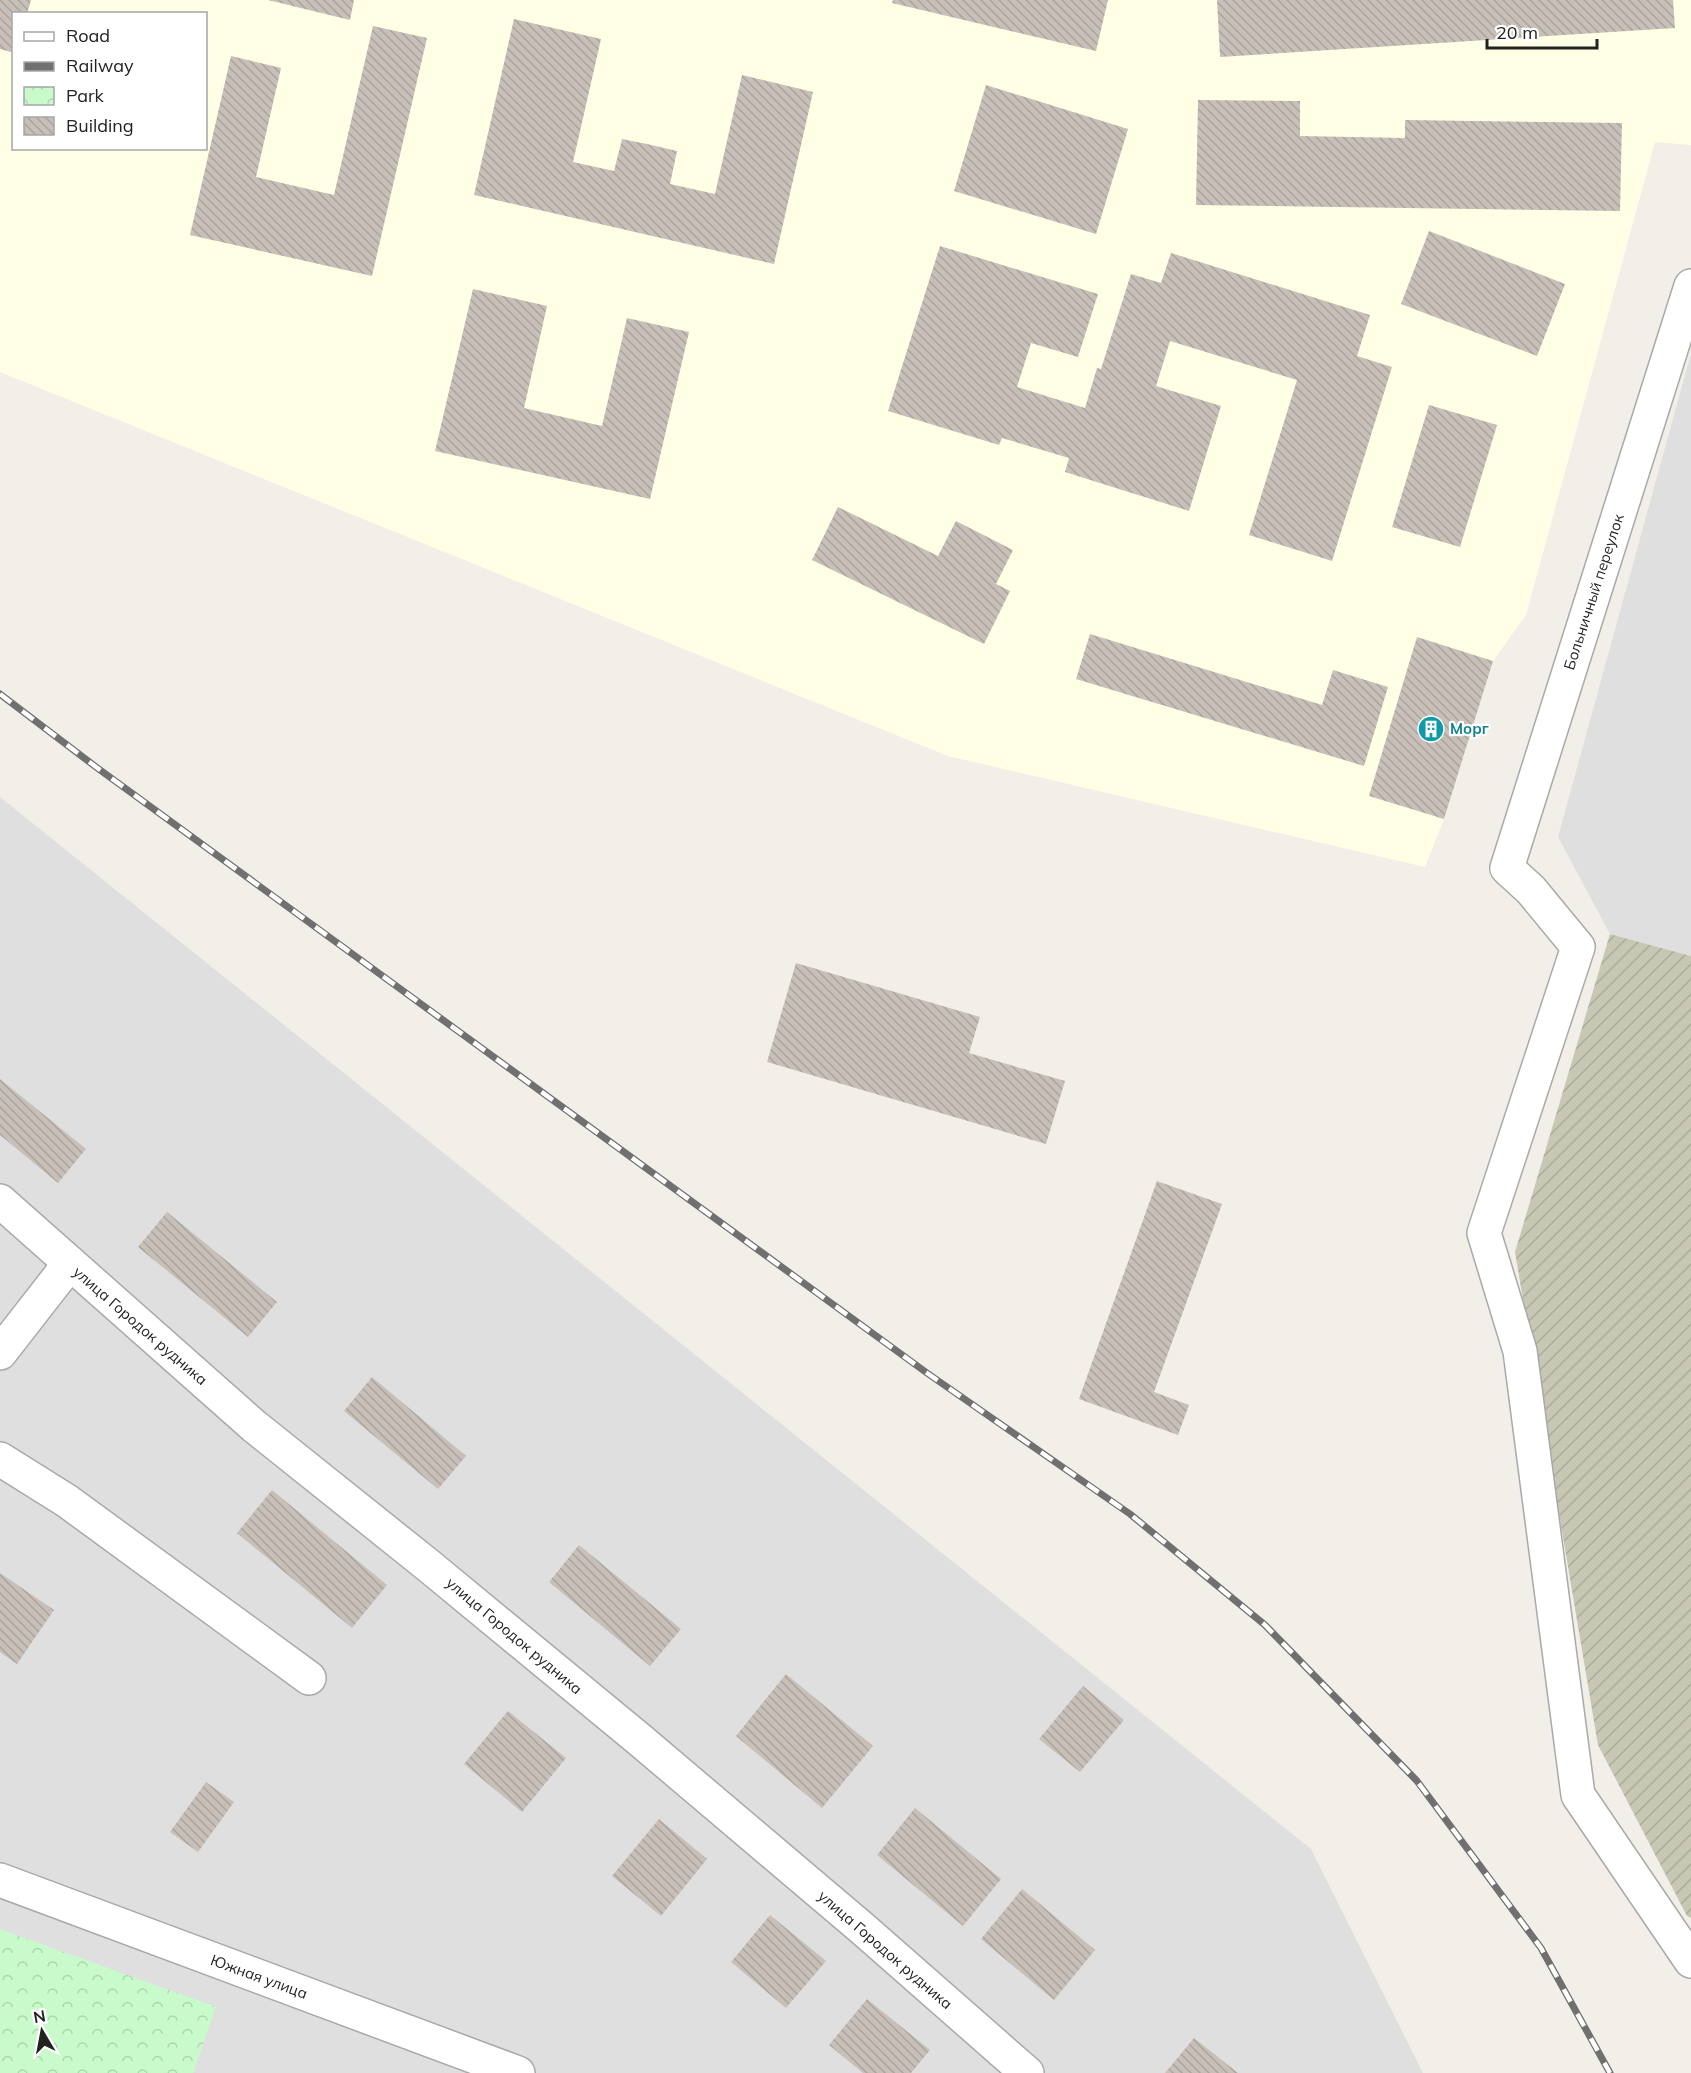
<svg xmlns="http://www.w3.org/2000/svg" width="1691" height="2073" font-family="Mulish,sans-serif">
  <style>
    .residential { fill: #e0dfdf }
    .education { fill: #ffffe5; fill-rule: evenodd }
    .construction { fill: url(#construction-furrows) }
    .park { fill: url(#park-crowns) }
    .building { fill: url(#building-back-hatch) }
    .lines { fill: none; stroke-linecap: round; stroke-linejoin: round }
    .minor-casing { stroke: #a9a9a9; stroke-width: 36 }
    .minor { stroke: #fff; stroke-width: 33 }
    .rail-casing { stroke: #707070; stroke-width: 7 }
    .rail { stroke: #fff; stroke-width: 4.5; stroke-dasharray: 14; stroke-linecap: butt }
    .labels { text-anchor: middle; stroke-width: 4.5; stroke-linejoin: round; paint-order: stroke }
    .street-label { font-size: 15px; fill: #222; stroke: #fff }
    .culture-label { font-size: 15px; font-weight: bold; fill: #0d838f; stroke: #fff; text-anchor: start }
  </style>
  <defs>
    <pattern id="construction-furrows" width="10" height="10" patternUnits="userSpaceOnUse" patternTransform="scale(1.5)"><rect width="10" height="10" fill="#c7c7b4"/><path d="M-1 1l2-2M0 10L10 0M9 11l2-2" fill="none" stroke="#abab9a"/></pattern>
    <pattern id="park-crowns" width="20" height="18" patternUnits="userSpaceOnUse" patternTransform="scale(1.5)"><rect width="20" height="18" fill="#c8facc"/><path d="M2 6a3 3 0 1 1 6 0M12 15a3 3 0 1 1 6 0" fill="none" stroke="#acd6af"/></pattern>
    <pattern id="building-back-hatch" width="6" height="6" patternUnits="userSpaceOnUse" patternTransform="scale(1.5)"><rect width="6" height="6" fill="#c7bfb8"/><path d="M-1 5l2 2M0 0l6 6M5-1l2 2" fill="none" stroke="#aba49e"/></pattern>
  </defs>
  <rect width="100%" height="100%" fill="#f2efe9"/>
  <g class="residential">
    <path d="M1691,353V956L1610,934L1558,837Z"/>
    <path d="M0,797L1311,1849L1423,2073H0Z"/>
  </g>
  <path class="education" d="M0,0H1691V145L1655,142L1526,615L1493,661L1444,819L1425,867L948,756L0,372ZM14,14H206V148H14Z"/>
  <path class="construction" d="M1610,934L1691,956V1918L1687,1916L1598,1745L1515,1252Z"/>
  <path class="park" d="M0,1929L216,2007L193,2073H0Z"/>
  <g class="building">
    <path d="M0,0H31L27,14H14V53L0,49Z"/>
    <path d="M268,0H354L350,20Z"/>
    <path d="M893,0H1108L1096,51L892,3Z"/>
    <path d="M1217,0H1673L1675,28L1220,57Z"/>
    <path d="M514,19L601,39L573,162L614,171L622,139L647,144L677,151L670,184L715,194L742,75L813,92L774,264L474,195Z"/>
    <path d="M373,26L427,38L372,276L190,235L231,56L281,68L256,177L334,195Z"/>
    <path d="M986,85L1128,129L1096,234L954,191Z"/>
    <path d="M1198,100L1300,101V136L1405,138V120L1622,123L1620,211L1196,205Z"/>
    <path d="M1429,231L1565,284L1537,356L1401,304Z"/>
    <path d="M940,246L1098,294L1078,357L1031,343L1017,387L1085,408L1097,368L1101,369L1131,274L1161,283L1171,253L1370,315L1357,356L1392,367L1332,561L1249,535L1297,380L1170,341L1156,386L1221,406L1189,511L1065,472L1069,458L1002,438L999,445L888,411Z"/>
    <path d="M473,289L547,306L524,408L602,426L627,318L689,332L650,499L435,451Z"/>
    <path d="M1429,405L1497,425L1460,547L1392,527Z"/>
    <path d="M838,507L938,556L956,521L1013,550L996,584L1010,591L984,644L812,560Z"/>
    <path d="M1090,634L1322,705L1333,670L1388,687L1364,766L1076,679Z"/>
    <path d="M1417,637L1493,661L1444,819L1369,796Z"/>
    <path d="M796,963L980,1017L969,1053L1065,1081L1046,1144L767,1062Z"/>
    <path d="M0,1079L86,1149L58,1183L0,1135Z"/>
    <path d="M1157,1181L1222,1204L1154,1392L1189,1405L1178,1435L1079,1399Z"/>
    <path d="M167,1212L277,1302L248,1337L138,1247Z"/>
    <path d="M372,1377L466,1456L438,1489L344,1411Z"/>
    <path d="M272,1490L387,1585L352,1628L237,1533Z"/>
    <path d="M579,1545L681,1629L650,1666L549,1582Z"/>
    <path d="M0,1573L54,1610L17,1664L0,1652Z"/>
    <path d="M786,1674L873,1746L822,1808L736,1736Z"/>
    <path d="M1083,1686L1124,1720L1080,1772L1039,1739Z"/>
    <path d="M508,1711L566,1758L522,1812L464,1764Z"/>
    <path d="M206,1782L234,1802L198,1852L170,1832Z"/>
    <path d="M915,1808L1001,1879L963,1926L877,1855Z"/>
    <path d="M659,1819L707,1859L661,1916L612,1876Z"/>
    <path d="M1022,1889L1095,1950L1054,2000L981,1939Z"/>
    <path d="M770,1915L826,1961L786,2008L731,1962Z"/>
    <path d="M867,1999L930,2050L911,2073H863L829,2045Z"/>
    <path d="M1194,2038L1238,2073H1165Z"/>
  </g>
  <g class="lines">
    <defs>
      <g id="minor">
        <path d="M1691,286L1507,868L1531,890L1578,947L1484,1233L1520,1351L1578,1795L1691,1961"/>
        <path d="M0,1201L254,1426L429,1566L640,1740L863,1929L1027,2073"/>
        <path d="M0,1353L70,1263"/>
        <path d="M0,1459L67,1501L309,1678"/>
        <path d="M0,1880L518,2073"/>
      </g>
    </defs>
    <use href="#minor" class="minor-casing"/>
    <use href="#minor" class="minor"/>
    <defs>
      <path id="rail" d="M0,694L96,767L927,1373L1130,1514L1265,1625L1417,1781L1541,1948L1610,2073"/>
    </defs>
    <use href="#rail" class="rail-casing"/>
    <use href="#rail" class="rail"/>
  </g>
  <defs>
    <symbol id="building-disc" viewBox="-11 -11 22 22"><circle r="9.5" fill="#0f9aa8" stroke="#fff"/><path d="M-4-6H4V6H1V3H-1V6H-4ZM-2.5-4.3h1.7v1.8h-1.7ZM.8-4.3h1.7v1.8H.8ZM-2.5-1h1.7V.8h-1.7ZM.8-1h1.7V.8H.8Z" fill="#fff"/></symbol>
  </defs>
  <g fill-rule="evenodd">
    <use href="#building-disc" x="1416" y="714" width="30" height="30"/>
  </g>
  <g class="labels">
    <g class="street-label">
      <text transform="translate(1594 592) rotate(-72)" y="5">Больничный переулок</text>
      <text transform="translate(140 1326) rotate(41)" y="5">улица Городок рудника</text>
      <text transform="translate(514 1636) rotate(40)" y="5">улица Городок рудника</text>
      <text transform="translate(885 1950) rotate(41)" y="5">улица Городок рудника</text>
      <text transform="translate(259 1977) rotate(20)" y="5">Южная улица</text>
    </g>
    <g class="culture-label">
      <text x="1450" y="734">Морг</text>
    </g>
  </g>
  <rect x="12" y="12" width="195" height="138" fill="#ffffff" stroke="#a7a7a7" stroke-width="1.5"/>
  <rect x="24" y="32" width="30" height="9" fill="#ffffff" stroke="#a7a7a7" stroke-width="1.5"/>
  <text x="66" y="42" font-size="18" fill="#222222">Road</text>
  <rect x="24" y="62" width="30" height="9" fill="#707070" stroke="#a7a7a7" stroke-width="1.5"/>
  <text x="66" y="72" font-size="18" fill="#222222">Railway</text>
  <rect x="24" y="87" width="30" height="18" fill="url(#park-crowns)" stroke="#a7a7a7" stroke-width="1.5"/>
  <text x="66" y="102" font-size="18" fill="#222222">Park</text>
  <rect x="24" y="117" width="30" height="18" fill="url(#building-back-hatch)" stroke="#a7a7a7" stroke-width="1.5"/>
  <text x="66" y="132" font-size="18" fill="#222222">Building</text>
  <g transform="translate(42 2031) rotate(350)" stroke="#ffffff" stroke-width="4.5" paint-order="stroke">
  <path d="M0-4.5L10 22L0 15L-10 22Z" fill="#222222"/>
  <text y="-9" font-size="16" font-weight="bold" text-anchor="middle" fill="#222222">N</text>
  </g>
  <path d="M1487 39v9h110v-9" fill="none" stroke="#222222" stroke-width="3"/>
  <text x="1496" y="39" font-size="18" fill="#222222" stroke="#ffffff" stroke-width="4.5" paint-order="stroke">20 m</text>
</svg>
